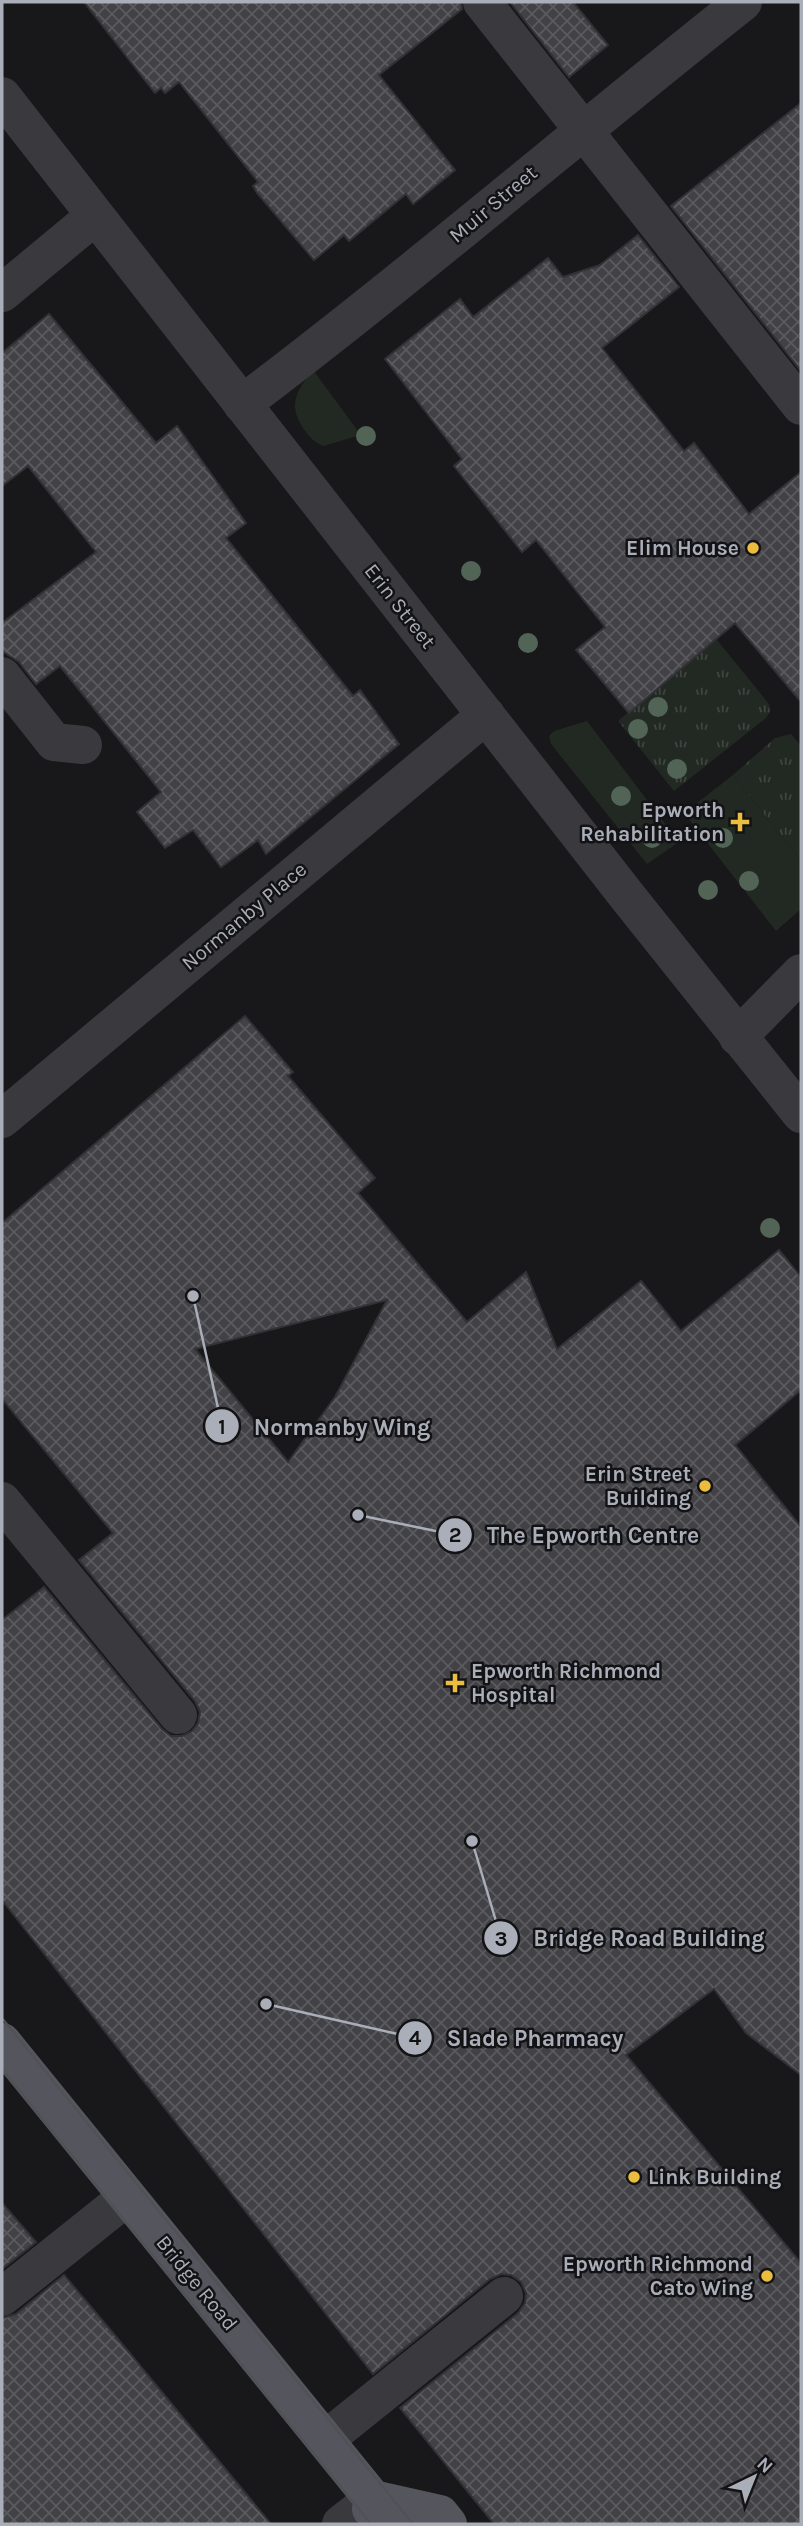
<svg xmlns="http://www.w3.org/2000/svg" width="803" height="2526" font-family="Karla,sans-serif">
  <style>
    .grass { fill: url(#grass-tufts) }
    .green { fill: #222923 }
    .building { fill: url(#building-cross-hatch); stroke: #323135; stroke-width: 2; fill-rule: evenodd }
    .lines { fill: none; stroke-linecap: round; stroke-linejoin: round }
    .minor { stroke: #39393e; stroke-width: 38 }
    .major { stroke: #55565d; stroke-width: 38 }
    .tram { stroke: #505157; stroke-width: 2 }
    .tree { fill: #526455 }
    .poi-dot { fill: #ebbd3e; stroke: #131214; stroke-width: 2.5 }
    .labels { text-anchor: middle; stroke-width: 5; stroke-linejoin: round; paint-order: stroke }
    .street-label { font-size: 21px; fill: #aaaeb9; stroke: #131214 }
    .poi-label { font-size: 21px; font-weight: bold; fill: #aaaeb9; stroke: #131214; text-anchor: end }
    .leader { fill: none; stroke: #aaaeb9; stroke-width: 2.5 }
    .callout-dot { fill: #aaaeb9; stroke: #131214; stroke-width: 2.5 }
    .mark-label { font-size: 21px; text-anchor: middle; font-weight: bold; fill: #111 }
    .callout-label { font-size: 23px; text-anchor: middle; font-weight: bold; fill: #aaaeb9; stroke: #131214; stroke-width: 5; stroke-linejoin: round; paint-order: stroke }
  </style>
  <defs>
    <pattern id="grass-tufts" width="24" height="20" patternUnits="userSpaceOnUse" patternTransform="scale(1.75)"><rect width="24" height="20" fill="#222923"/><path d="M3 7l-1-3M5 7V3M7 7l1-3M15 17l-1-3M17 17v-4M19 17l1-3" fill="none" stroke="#3f4641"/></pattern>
    <pattern id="building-cross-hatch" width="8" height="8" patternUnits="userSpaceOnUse" patternTransform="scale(1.75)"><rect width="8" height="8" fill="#424246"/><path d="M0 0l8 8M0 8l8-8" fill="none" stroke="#5b5b5f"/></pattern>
  </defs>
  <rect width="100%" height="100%" fill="#181719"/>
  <g class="grass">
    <path d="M716,639L769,704L770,712L766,718L674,791L618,721Z"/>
    <path d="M791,734L801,746V861L733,775L775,738Z"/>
  </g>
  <g class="green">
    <path d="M313,370L361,435L323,446C315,442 311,439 306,432C287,407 295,392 313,370Z"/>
    <path d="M587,721L679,842L647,864L551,744L549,736L554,731Z"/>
    <path d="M733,775L801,861V909L776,931L684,813Z"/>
  </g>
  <g class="building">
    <path d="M84,2H461L462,9L379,75L455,170L413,204L406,194L349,241L344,235L314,260L257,193L253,186L258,182L179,82L165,93L161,88L155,93Z"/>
    <path d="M510,2H573L608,45L569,77Z"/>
    <path d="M801,103V371L671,206Z"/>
    <path d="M638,235L679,287L602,348L684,451L694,443L749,514L801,472V702L735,623L629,713L576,650L605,627L536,540L522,552L454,466L462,459L385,359L460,299L473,317L548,258L563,277L600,265Z"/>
    <path d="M49,314L156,443L177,426L246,523L226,538L353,696L360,690L399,744L266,854L258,840L221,867L193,830L165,848L137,812L161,792L60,666L36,684L19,662L2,651V623L96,552L28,466L2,486V353Z"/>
    <path d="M245,1016L293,1072L288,1076L375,1178L358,1193L467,1322L526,1272L557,1349L641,1281L681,1331L779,1250L801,1277V1390L735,1445L801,1527V2075L746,2033L714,1989L626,2055L801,2263V2524H494L400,2408L518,2313L525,2303L526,2293L521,2282L511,2275L501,2274L490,2279L373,2374L2,1900V1620L44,1587L162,1729L171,1736H182L192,1731L198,1723L200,1712L195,1701L79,1560L113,1533L2,1399V1223ZM387,1300L335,1397L288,1462L195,1349Z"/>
    <path d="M2,2203L36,2242L2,2269Z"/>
    <path d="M64,2275L113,2333L271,2524H2V2318L16,2314Z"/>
  </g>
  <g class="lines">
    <g class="minor">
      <path d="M482,2L801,406"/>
      <path d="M2,96L627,896L801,1114"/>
      <path d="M2,293L95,216"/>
      <path d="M242,404C413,275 575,135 743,2"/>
      <path d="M2,676L54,742L83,745"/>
      <path d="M738,1037L801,973"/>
      <path d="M2,1119L486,715"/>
      <path d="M2,1501L178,1715"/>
      <path d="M2,2297L127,2197"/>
      <path d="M325,2440L504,2296"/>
      <path d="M341,2524L373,2499"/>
    </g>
    <g class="major">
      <path d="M2,2042L393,2524"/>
      <path d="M371,2509L373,2499L440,2514L448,2524"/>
    </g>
    <g class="tram">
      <path d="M2,2018L413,2524"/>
      <path d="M2,2069L371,2524"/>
    </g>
  </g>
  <g class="tree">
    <circle cx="366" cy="436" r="10"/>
    <circle cx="471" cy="571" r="10"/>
    <circle cx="528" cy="643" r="10"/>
    <circle cx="658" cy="707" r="10"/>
    <circle cx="638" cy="729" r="10"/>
    <circle cx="677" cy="769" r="10"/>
    <circle cx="621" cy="796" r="10"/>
    <circle cx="652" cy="838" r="10"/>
    <circle cx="723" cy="838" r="10"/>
    <circle cx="749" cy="881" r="10"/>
    <circle cx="708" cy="890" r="10"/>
    <circle cx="770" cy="1228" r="10"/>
  </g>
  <g class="poi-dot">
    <circle cx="753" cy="548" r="7"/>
    <path d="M736.5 811.5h7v7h7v7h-7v7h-7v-7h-7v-7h7z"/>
    <circle cx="705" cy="1486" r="7"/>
    <path d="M451.5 1672.5h7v7h7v7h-7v7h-7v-7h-7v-7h7z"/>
    <circle cx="634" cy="2177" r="7"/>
    <circle cx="767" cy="2276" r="7"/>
  </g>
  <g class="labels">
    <g class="street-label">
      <text transform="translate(493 204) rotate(-40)" y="7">Muir Street</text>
      <text transform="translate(400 606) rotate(52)" y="7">Erin Street</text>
      <text transform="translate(244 916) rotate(-40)" y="7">Normanby Place</text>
      <text transform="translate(197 2283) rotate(51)" y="7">Bridge Road</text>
    </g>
    <g class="poi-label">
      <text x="739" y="555">Elim House</text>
      <text x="724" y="817">Epworth<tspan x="724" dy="24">Rehabilitation</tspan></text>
      <text x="691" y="1481">Erin Street<tspan x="691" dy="24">Building</tspan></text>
      <text x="471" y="1678" text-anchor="start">Epworth Richmond<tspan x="471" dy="24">Hospital</tspan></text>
      <text x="648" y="2184" text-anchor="start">Link Building</text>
      <text x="753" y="2271">Epworth Richmond<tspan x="753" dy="24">Cato Wing</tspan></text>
    </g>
  </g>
  <path class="leader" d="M193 1296L222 1426M358 1515L455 1535M472 1841L501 1938M266 2004L415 2038"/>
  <g class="callout-dot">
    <circle cx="193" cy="1296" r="7"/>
    <circle cx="358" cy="1515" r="7"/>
    <circle cx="472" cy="1841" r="7"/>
    <circle cx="266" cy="2004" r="7"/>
    <circle cx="222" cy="1426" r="18"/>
    <circle cx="455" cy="1535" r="18"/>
    <circle cx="501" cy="1938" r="18"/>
    <circle cx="415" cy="2038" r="18"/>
  </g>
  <g class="mark-label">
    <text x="222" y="1434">1</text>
    <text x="455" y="1542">2</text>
    <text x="501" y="1946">3</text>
    <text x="415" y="2045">4</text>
  </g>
  <g class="callout-label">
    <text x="342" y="1435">Normanby Wing</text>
    <text x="593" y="1543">The Epworth Centre</text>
    <text x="649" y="1946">Bridge Road Building</text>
    <text x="535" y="2046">Slade Pharmacy</text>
  </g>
  <rect width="803" height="2526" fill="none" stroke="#aaaeb9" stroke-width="7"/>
  <g transform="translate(754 2477) rotate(43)" stroke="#131214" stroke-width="5" paint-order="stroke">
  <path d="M0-5L12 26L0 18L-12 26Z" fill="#aaaeb9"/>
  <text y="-10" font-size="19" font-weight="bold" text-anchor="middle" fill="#aaaeb9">N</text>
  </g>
</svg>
